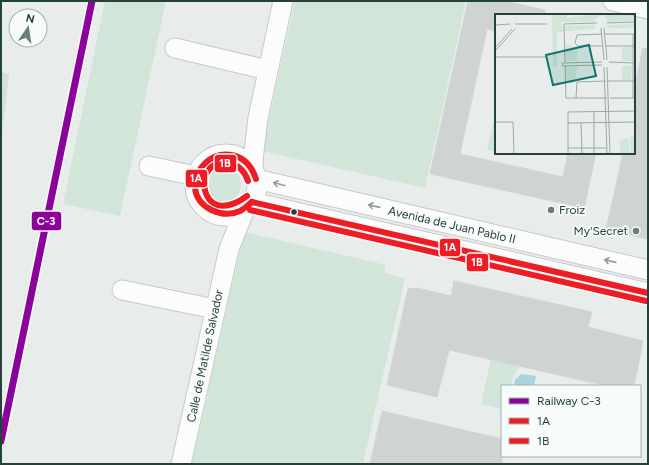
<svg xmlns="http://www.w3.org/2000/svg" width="649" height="465" font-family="Figtree,sans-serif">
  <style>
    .built { fill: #d6dedb }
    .green { fill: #d1e6d8 }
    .water { fill: #a9d4db }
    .building { fill: #cfd4d2; stroke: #d1d6d4 }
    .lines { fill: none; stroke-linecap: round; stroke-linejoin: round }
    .minor-casing { stroke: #c5cac8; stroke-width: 21 }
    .minor { stroke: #fcfcfc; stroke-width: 19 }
    .bus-1-casing { stroke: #f7fbf9; stroke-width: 9 }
    .bus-2-casing { stroke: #f7fbf9; stroke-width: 9 }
    .bus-1 { stroke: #ee1c25; stroke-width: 6 }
    .bus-2 { stroke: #ee1c25; stroke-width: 6 }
    .rail-1-casing { stroke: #f7fbf9; stroke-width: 10 }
    .rail-1 { stroke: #8b039b; stroke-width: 7 }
    .oneway { stroke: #909f9b }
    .poi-dot { fill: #697e78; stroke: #f7fbf9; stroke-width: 1.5 }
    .bus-dot { fill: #24423a; stroke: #f7fbf9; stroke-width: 1.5 }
    .labels { text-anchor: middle; stroke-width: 3.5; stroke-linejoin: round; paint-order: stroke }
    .poi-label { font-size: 12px; fill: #24423a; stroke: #f7fbf9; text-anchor: start }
    .street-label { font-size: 12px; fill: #24423a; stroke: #f7fbf9 }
    .inset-road { fill: none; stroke: #9aa9a4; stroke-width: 1 }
    .view { fill: #0f766e; fill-opacity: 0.15; stroke: #0f766e; stroke-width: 2 }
    .inset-edge { fill: none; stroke: #24423a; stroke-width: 2 }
    .line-badge { stroke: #f7fbf9; stroke-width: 1.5 }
    .badge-label { font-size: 11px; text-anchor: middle; font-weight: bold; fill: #fff }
  </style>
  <rect width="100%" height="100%" fill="#e8edeb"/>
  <path class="built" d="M1,72L9,74L1,144Z"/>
  <g class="green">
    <path d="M105,1H166L120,216L63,204Z"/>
    <path d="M295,1H466L425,188L262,151Z"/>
    <path d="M493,124L496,125V152L487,150Z"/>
    <circle cx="224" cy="185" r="17"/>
    <path d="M244,232L386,265L384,273L405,278L363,464H192Z"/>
    <path d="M491,359L520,366L513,376L511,386H502V409L481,404Z"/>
  </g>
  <path class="water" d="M521,374L536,376L534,386H514L515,380Z"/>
  <g class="building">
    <path d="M468,1H503L545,10V15H496V31L487,29L460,154L563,177L568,153H596L584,208L430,174Z"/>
    <path d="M643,48L648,49V239L606,230L623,153H634V89Z"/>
    <path d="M454,281L592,312L588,327L643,341L634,386H607L449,350L437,397L387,385L408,289L417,288L451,296Z"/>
    <path d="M382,411L502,439V464H370Z"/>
  </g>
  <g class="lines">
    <defs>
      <g id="minor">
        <path d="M613,1L648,9"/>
        <path d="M175,48L268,70"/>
        <circle cx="226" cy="185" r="31"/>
        <path d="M149,166L196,176"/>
        <path d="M254,173L253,160L258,118L283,1"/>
        <path d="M256,179L648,270"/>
        <path d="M252,202L648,293"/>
        <path d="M122,290L215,309"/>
        <path d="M181,464L229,249L245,209"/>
      </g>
    </defs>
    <use href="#minor" class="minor-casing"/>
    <use href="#minor" class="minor"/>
    <defs>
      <g id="bus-1">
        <path d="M252,202L648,293"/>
        <path d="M252,202C248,205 244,209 240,211C222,219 197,208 195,188C194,168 212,152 231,155C244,157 252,167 256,179"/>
      </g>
      <g id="bus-2">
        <path d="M247,196C198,232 190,156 229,163C240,165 245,172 248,181"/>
        <path d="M250,210L646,301"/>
      </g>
    </defs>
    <use href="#bus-1" class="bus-1-casing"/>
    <use href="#bus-2" class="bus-2-casing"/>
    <use href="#bus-1" class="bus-1"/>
    <use href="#bus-2" class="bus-2"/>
    <defs>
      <path id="rail-1" d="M1,441L92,1"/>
    </defs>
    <use href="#rail-1" class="rail-1-casing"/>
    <use href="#rail-1" class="rail-1"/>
  </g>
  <defs><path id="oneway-shaft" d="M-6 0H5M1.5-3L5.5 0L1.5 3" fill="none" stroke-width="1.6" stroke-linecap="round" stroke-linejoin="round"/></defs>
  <g class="oneway">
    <use href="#oneway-shaft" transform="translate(279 184) rotate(-166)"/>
    <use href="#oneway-shaft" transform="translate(374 206) rotate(-167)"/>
    <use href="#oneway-shaft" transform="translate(610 261) rotate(-167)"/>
  </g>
  <g class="poi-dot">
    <circle cx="551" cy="210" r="4"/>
    <circle cx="636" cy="231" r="4"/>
  </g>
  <circle class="bus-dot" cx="294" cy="212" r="3.5"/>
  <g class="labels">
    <g class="poi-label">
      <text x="559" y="214">Froiz</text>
      <text x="628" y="235" text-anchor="end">My'Secret</text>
    </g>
    <g class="street-label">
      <text transform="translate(452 225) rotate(13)" y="4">Avenida de Juan Pablo II</text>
      <text transform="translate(205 356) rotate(-78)" y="4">Calle de Matilde Salvador</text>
    </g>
  </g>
  <g transform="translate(495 14)">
    <rect width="140" height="140" fill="#e8edeb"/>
    <path d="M57,0H71L72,4L105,0L99,8H66L69,18H62V53H58ZM109,0L140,2V7L113,8ZM140,10V14H110L113,11ZM100,11V15L70,17L72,12ZM70,31L82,33V47H71ZM127,33H137V47H127ZM71,52L82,53L80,69H71ZM127,52H137L136,66H127ZM135,122H140V140H136ZM134,124L135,140H126L124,126Z" fill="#d1e6d8"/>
    <path class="inset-road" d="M115,0L140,1M112,9L140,8M20,10H52M0,11L15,10M106,14L109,46M109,14L112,46M107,20L82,21L80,29L83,32H108M109,20H140M138,20V84M111,32H140M0,34L17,15M0,37L20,15M0,43H51M70,48L69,10L102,9M107,48L67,49L68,52L107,51M114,48L140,49M70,51L71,84H112M109,53L112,140M112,53L115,140M113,67H140M81,84L82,68L111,67M115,84H140M99,97V140M0,108H18L19,140M73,109L140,108M86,109L87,140M73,134H112M73,140V98L140,97"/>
    <path class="view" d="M94,31L101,62L58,71L51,41Z"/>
    <rect width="140" height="140" class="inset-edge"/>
  </g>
  <g class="line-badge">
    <rect x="214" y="154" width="23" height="19" rx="4" fill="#ee1c25"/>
    <rect x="185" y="169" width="23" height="19" rx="4" fill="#ee1c25"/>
    <rect x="31" y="211" width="31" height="20" rx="4" fill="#8b039b"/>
    <rect x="439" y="238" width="22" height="19" rx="4" fill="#ee1c25"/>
    <rect x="466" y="253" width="23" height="19" rx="4" fill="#ee1c25"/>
  </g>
  <g class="badge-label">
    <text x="225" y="167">1B</text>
    <text x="196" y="182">1A</text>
    <text x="46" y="225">C-3</text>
    <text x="450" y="251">1A</text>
    <text x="477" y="266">1B</text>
  </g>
  <rect width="649" height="465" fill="none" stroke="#24423a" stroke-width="4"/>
  <rect x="501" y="385" width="140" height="72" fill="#f7fbf9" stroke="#a3b1ad"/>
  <rect x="509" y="398" width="20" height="6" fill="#8b039b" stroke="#a3b1ad"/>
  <text x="537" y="405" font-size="12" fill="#24423a">Railway C-3</text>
  <rect x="509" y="418" width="20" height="6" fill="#ee1c25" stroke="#a3b1ad"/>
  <text x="537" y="425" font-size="12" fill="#24423a">1A</text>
  <rect x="509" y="438" width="20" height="6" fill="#ee1c25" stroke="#a3b1ad"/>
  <text x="537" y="445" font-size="12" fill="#24423a">1B</text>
  <g transform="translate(28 28) rotate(13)"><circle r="19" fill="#f7fbf9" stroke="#a3b1ad"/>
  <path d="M0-3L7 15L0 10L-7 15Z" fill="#697e78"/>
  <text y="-6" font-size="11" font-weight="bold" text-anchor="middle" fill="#24423a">N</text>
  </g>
</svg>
